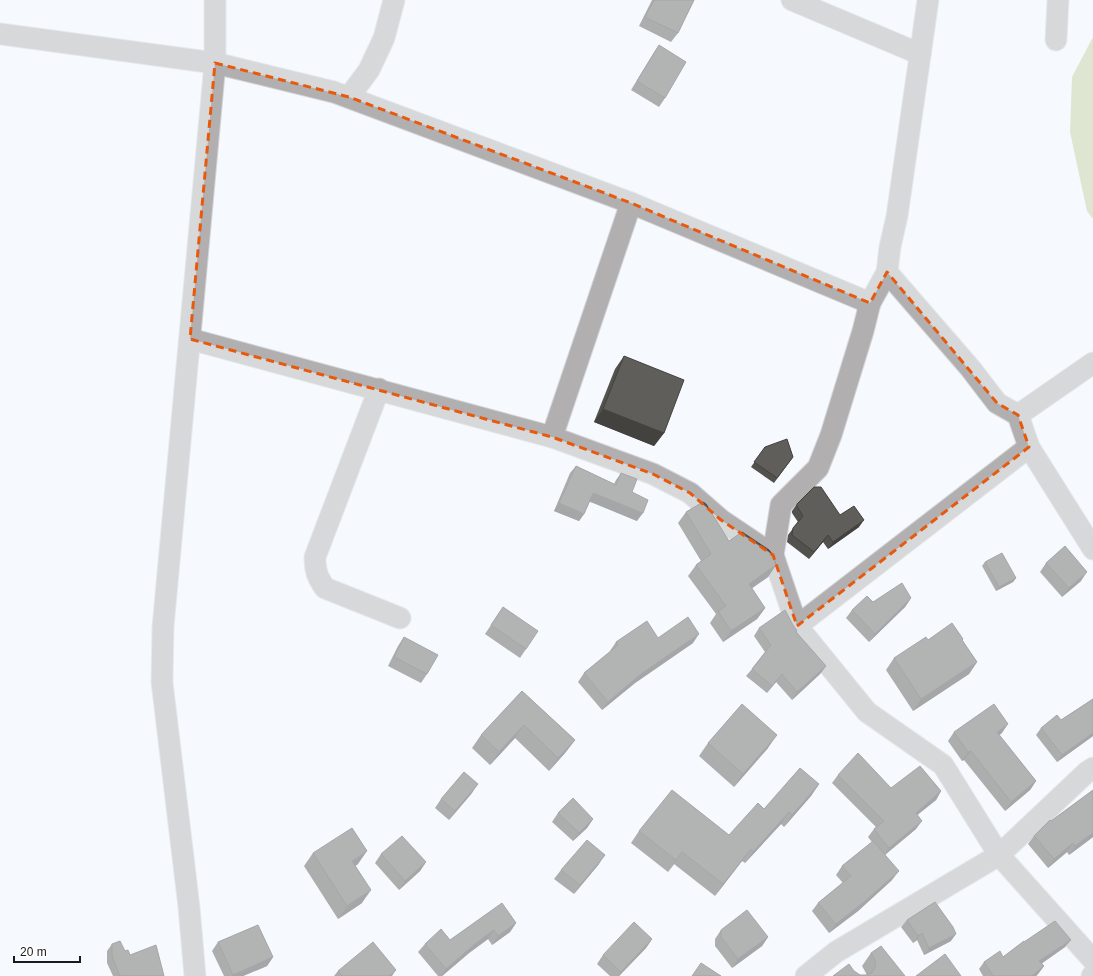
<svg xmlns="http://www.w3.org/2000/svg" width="1093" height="976" font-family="Helvetica,sans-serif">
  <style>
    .green { fill: #c2ce9e }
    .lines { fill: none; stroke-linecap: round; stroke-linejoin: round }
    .minor-casing { stroke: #d3d5d9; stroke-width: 23 }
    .minor { stroke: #b1afaf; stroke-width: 21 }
    .wall { fill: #53514d }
    .shaded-wall { fill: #43423f }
    .building { fill: #605e5a; stroke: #43423f }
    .marked { fill: none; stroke: #e8590c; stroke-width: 3; stroke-dasharray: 8 5; stroke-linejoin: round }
  </style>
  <rect width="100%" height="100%" fill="#f6f9fd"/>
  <path class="green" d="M1093,37V219L1087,211L1070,132L1072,77Z"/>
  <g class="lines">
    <defs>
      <g id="minor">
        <path d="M792,0L920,54"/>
        <path d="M0,34L215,63L334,92L631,203L870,303"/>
        <path d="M1056,40L1058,0"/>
        <path d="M349,97L369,70L384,38L394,0"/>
        <path d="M887,272L971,369L997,403L1018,415L1029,447L1093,549"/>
        <path d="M190,339L552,437L653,474L690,493L721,520L773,555L797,626L867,712L943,765L999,855L1093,960"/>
        <path d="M379,389L315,557C315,570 317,577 325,588L400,618"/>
        <path d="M1018,415L1093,363"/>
        <path d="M552,437L631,203"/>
        <path d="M773,555L781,505L818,468L831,435L863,331L870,303L887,272L890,247L897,216L928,0"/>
        <path d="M797,626L1029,447"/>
        <path d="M195,976L189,907L162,682L163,627L215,63V0"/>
        <path d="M806,976L836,952L999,855L1087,772L1093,768"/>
        <path d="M1092,976L1093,975"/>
      </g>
    </defs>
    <use href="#minor" class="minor-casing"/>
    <use href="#minor" class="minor"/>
  </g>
  <g class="wall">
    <path d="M652,0H694L678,33L671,42L639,26Z"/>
    <path d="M659,45L665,98L659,107L631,90L653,54Z"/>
    <path d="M624,356L664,433L654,446L594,422L615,369Z"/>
    <path d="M765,447L793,457L774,483L751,467Z"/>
    <path d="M576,466L614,484L616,480L621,473L632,492L637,521L590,501L584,514L579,521L554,511L570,473Z"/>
    <path d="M797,504L840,515L859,527L828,549L823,542L809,559L787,542L788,535L798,522L792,513V511Z"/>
    <path d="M686,512L729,541L776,565L768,577L752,588L765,608L757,619L723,642L710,623L716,614L688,576L696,565L701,561L678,523Z"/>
    <path d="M985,562L1016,578L1013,582L996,591L982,566Z"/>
    <path d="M1046,563L1081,581L1062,597L1040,572Z"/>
    <path d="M911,598L905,607L869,642L846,618L852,610L873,602Z"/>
    <path d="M503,607L526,649L520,658L485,634Z"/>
    <path d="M759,628L796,632L826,666L820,674L792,700L776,682L767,693L746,676L752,669L765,652L754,636Z"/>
    <path d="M404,637L427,674L421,683L388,666L398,646Z"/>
    <path d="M658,638L693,643L635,683L602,710L578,682L584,673L610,652V651L616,642Z"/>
    <path d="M928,640H962L977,662L969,674L913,711L886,670L894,658Z"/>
    <path d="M522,691L575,740L565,753L549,771L515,738L490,765L472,748L481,735Z"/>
    <path d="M1093,699V736L1057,762L1036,735L1041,728L1061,720Z"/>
    <path d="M954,732L1002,733L999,735L1036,781L1030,790L1005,811L964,760L962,761L948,741Z"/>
    <path d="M708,743L768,748L734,787L699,756Z"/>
    <path d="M838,775L891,788L941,791L936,800L917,815L916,829L885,855L892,880L858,911L829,933L812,911L818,903L843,883L836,875L842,866L872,842L868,837L874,829L876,827L832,783Z"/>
    <path d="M819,784L811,796L784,827L781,824L745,863L742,861L715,896L674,864L668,872L631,843L639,831L729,835L764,809Z"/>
    <path d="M1093,790V837L1069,855L1067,852L1048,868L1028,844L1034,836L1051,821Z"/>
    <path d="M472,793L449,820L435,808L441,799Z"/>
    <path d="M558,813L593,819L587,828L573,841L552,822Z"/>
    <path d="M313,853L358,864L355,866L362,903L338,919L304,866Z"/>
    <path d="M381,854L426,862L420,871L399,890L375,863Z"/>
    <path d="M599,864L574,894L554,879L561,870Z"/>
    <path d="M907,920L951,941L924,955L917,940L913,943L901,927Z"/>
    <path d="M516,923L510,932L492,945L488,939L469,953L442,976H438L418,952L425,944L450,940Z"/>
    <path d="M721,930L768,937L762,946L732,968L715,946V939Z"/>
    <path d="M652,939L646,948L619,976H610L597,964L603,955Z"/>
    <path d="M218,942L273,957L267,966L243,976H224L212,951Z"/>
    <path d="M1024,942L1065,947L1042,963L1044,966L1038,974L1036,976H983L979,969L984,962L1003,957Z"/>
    <path d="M112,944L125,951L130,955L164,976H113L107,963V951Z"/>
    <path d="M871,953L905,976H833L854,971L860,975H867L862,966Z"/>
    <path d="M338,971L392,976H334Z"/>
  </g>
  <g class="shaded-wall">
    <path d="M603,409L664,433L654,446L594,422Z"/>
    <path d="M593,493L643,513L637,521L588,501Z"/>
    <path d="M559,503L584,514L579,521L554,511Z"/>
    <path d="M864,520L859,527L828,549L833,542Z"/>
    <path d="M828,535L823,542L809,559L814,552Z"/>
    <path d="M776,565L768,577L741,596L749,584Z"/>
    <path d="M1087,572L1081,581L1062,597L1069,588Z"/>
    <path d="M1016,578L1013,582L996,591L999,587Z"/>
    <path d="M911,598L905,607L869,642L875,634Z"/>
    <path d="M765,608L757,619L723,642L731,631Z"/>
    <path d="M699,634L693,643L635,683L602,710L608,702L641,674Z"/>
    <path d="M977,662L969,674L913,711L921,699Z"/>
    <path d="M826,666L820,674L792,700L797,692Z"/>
    <path d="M782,674L776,682L767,693L772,686Z"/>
    <path d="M1008,724L1002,733L991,741L997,732Z"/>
    <path d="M524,725L515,738L490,765L499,752Z"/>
    <path d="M1093,733V736L1057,762L1062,755Z"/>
    <path d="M777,735L768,748L734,787L743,774Z"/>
    <path d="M575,740L565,753L549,771L558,758Z"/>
    <path d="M971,751L964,760L962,761L968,752Z"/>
    <path d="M1036,781L1030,790L1005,811L1011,802Z"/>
    <path d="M478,784L472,793L449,820L455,811Z"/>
    <path d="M819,784L811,796L784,827L792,815Z"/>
    <path d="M941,791L936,800L910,821L916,813Z"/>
    <path d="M789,812L781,824L745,863L753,852Z"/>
    <path d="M593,819L587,828L573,841L579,833Z"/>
    <path d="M922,821L916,829L883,856L889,848Z"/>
    <path d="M1093,833V837L1069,855L1075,846Z"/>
    <path d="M1073,843L1067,852L1048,868L1054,859Z"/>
    <path d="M751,849L742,861L715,896L723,884Z"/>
    <path d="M367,851L358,864L343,874L352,861Z"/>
    <path d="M682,852L674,864L668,872L676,860Z"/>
    <path d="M605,855L599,864L574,894L580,885Z"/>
    <path d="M426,862L420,871L399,890L405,881Z"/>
    <path d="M899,871L892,880L858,911L829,933L836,924Z"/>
    <path d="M371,890L362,903L338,919L347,906Z"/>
    <path d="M516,923L510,932L492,945L498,936Z"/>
    <path d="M494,930L488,939L469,953L442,976H441L446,969L475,944Z"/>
    <path d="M922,933L917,940L913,943L918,936Z"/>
    <path d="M956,934L951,941L924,955L929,948Z"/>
    <path d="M768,937L762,946L732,968L738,959Z"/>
    <path d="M652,939L646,948L619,976H618L621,972Z"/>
    <path d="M1071,940L1065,947L1034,969L1039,961Z"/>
    <path d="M273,957L267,966L243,976H232L233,975Z"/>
    <path d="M1044,966L1038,974L1036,976H1032Z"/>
    <path d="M396,970L392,976H389Z"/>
  </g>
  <g class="building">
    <path d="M654,0H694L678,33L645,17Z"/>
    <path d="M659,45L686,62L665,98L637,81Z"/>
    <path d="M624,356L684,380L664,433L603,409Z"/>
    <path d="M787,439L793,457L777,478L754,462L765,447Z"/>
    <path d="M576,466L616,485L621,473L637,479L632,492L648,500L643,513L593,493L584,514L559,503Z"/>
    <path d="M814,487H821L840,515L854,506L864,520L833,542L828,535L814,552L792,535L793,528L803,516L797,506V504Z"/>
    <path d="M703,502L706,504L729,541L742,532L769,550L772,554L776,565L749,584L765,608L731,631L718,611L726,606L696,565L711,554L686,512Z"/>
    <path d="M1065,546L1087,572L1069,588L1046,563Z"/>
    <path d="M1002,553L1016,578L999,587L985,562Z"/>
    <path d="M902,583L911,598L875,634L852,610L867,596L873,602Z"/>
    <path d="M503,607L538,631L526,649L491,625Z"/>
    <path d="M785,610L793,625L797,631L796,632L826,666L797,692L782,674L772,686L752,669L771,645L759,628Z"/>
    <path d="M688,617L699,634L641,674L608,702L584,673L618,645L616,642L647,621L658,638Z"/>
    <path d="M952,623L963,639L962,640L977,662L921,699L894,658L926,637L928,640Z"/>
    <path d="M404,637L438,655L427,674L394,657Z"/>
    <path d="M522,691L575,740L558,758L524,725L499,752L481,735Z"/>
    <path d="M1093,699V733L1062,755L1041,728L1057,715L1061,720Z"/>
    <path d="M742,704L777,735L743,774L708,743Z"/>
    <path d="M994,704L1008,724L997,732L1036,781L1011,802L971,751L968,752L954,732Z"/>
    <path d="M858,753L891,788L920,766L941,791L916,813L922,821L889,848L874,829L884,821L838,775Z"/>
    <path d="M800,768L819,784L792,815L789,812L753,852L751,849L723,884L682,852L676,860L639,831L672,790L729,835L758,803L764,809Z"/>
    <path d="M464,772L478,784L455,811L441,799Z"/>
    <path d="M1093,790V833L1075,846L1073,843L1054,859L1034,836L1050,820L1051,821Z"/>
    <path d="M573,798L593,819L579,833L558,813Z"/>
    <path d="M352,828L367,851L352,861L371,890L347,906L313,853Z"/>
    <path d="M402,836L426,862L405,881L381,854Z"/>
    <path d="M587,840L605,855L580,885L561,870Z"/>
    <path d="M873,841L899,871L864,902L836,924L818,903L851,876L842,866Z"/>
    <path d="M935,902L953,927L956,934L929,948L922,933L918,936L907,920Z"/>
    <path d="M502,903L516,923L498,936L494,930L475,944L446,969L425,944L441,929L450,940Z"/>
    <path d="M747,910L768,937L738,959L721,937V930Z"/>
    <path d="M1055,921L1071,940L1039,961L1044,966L1032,976H993L984,962L1000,951L1003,957L1024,941V942Z"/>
    <path d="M634,922L652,939L621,972L603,955Z"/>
    <path d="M258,925L273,957L233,975L218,942Z"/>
    <path d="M120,941L125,951L128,950L130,955L156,945L164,976H120L112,956V944Z"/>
    <path d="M373,942L396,970L389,976H342L338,971Z"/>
    <path d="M881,946L905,976H833L849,964L854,971L860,975H866L872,973L875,967L876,962L871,953Z"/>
    <path d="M945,954L961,976H916Z"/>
    <path d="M701,963L721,976H692Z"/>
  </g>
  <path d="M0 0H1093V976H0ZM215,63L349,97L631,203L870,303L887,272L997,403L1018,415L1029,447L797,626L773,555L721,520L690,493L653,474L552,437L190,339Z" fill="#f6f9fd" fill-opacity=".55" fill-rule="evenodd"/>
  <path class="marked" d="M215,63L349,97L631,203L870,303L887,272L997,403L1018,415L1029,447L797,626L773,555L721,520L690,493L653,474L552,437L190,339Z"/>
  <path d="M14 956v6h66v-6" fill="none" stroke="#191a1c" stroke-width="2"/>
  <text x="20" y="956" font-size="12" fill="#191a1c" stroke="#ffffff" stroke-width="3" paint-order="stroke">20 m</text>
</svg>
